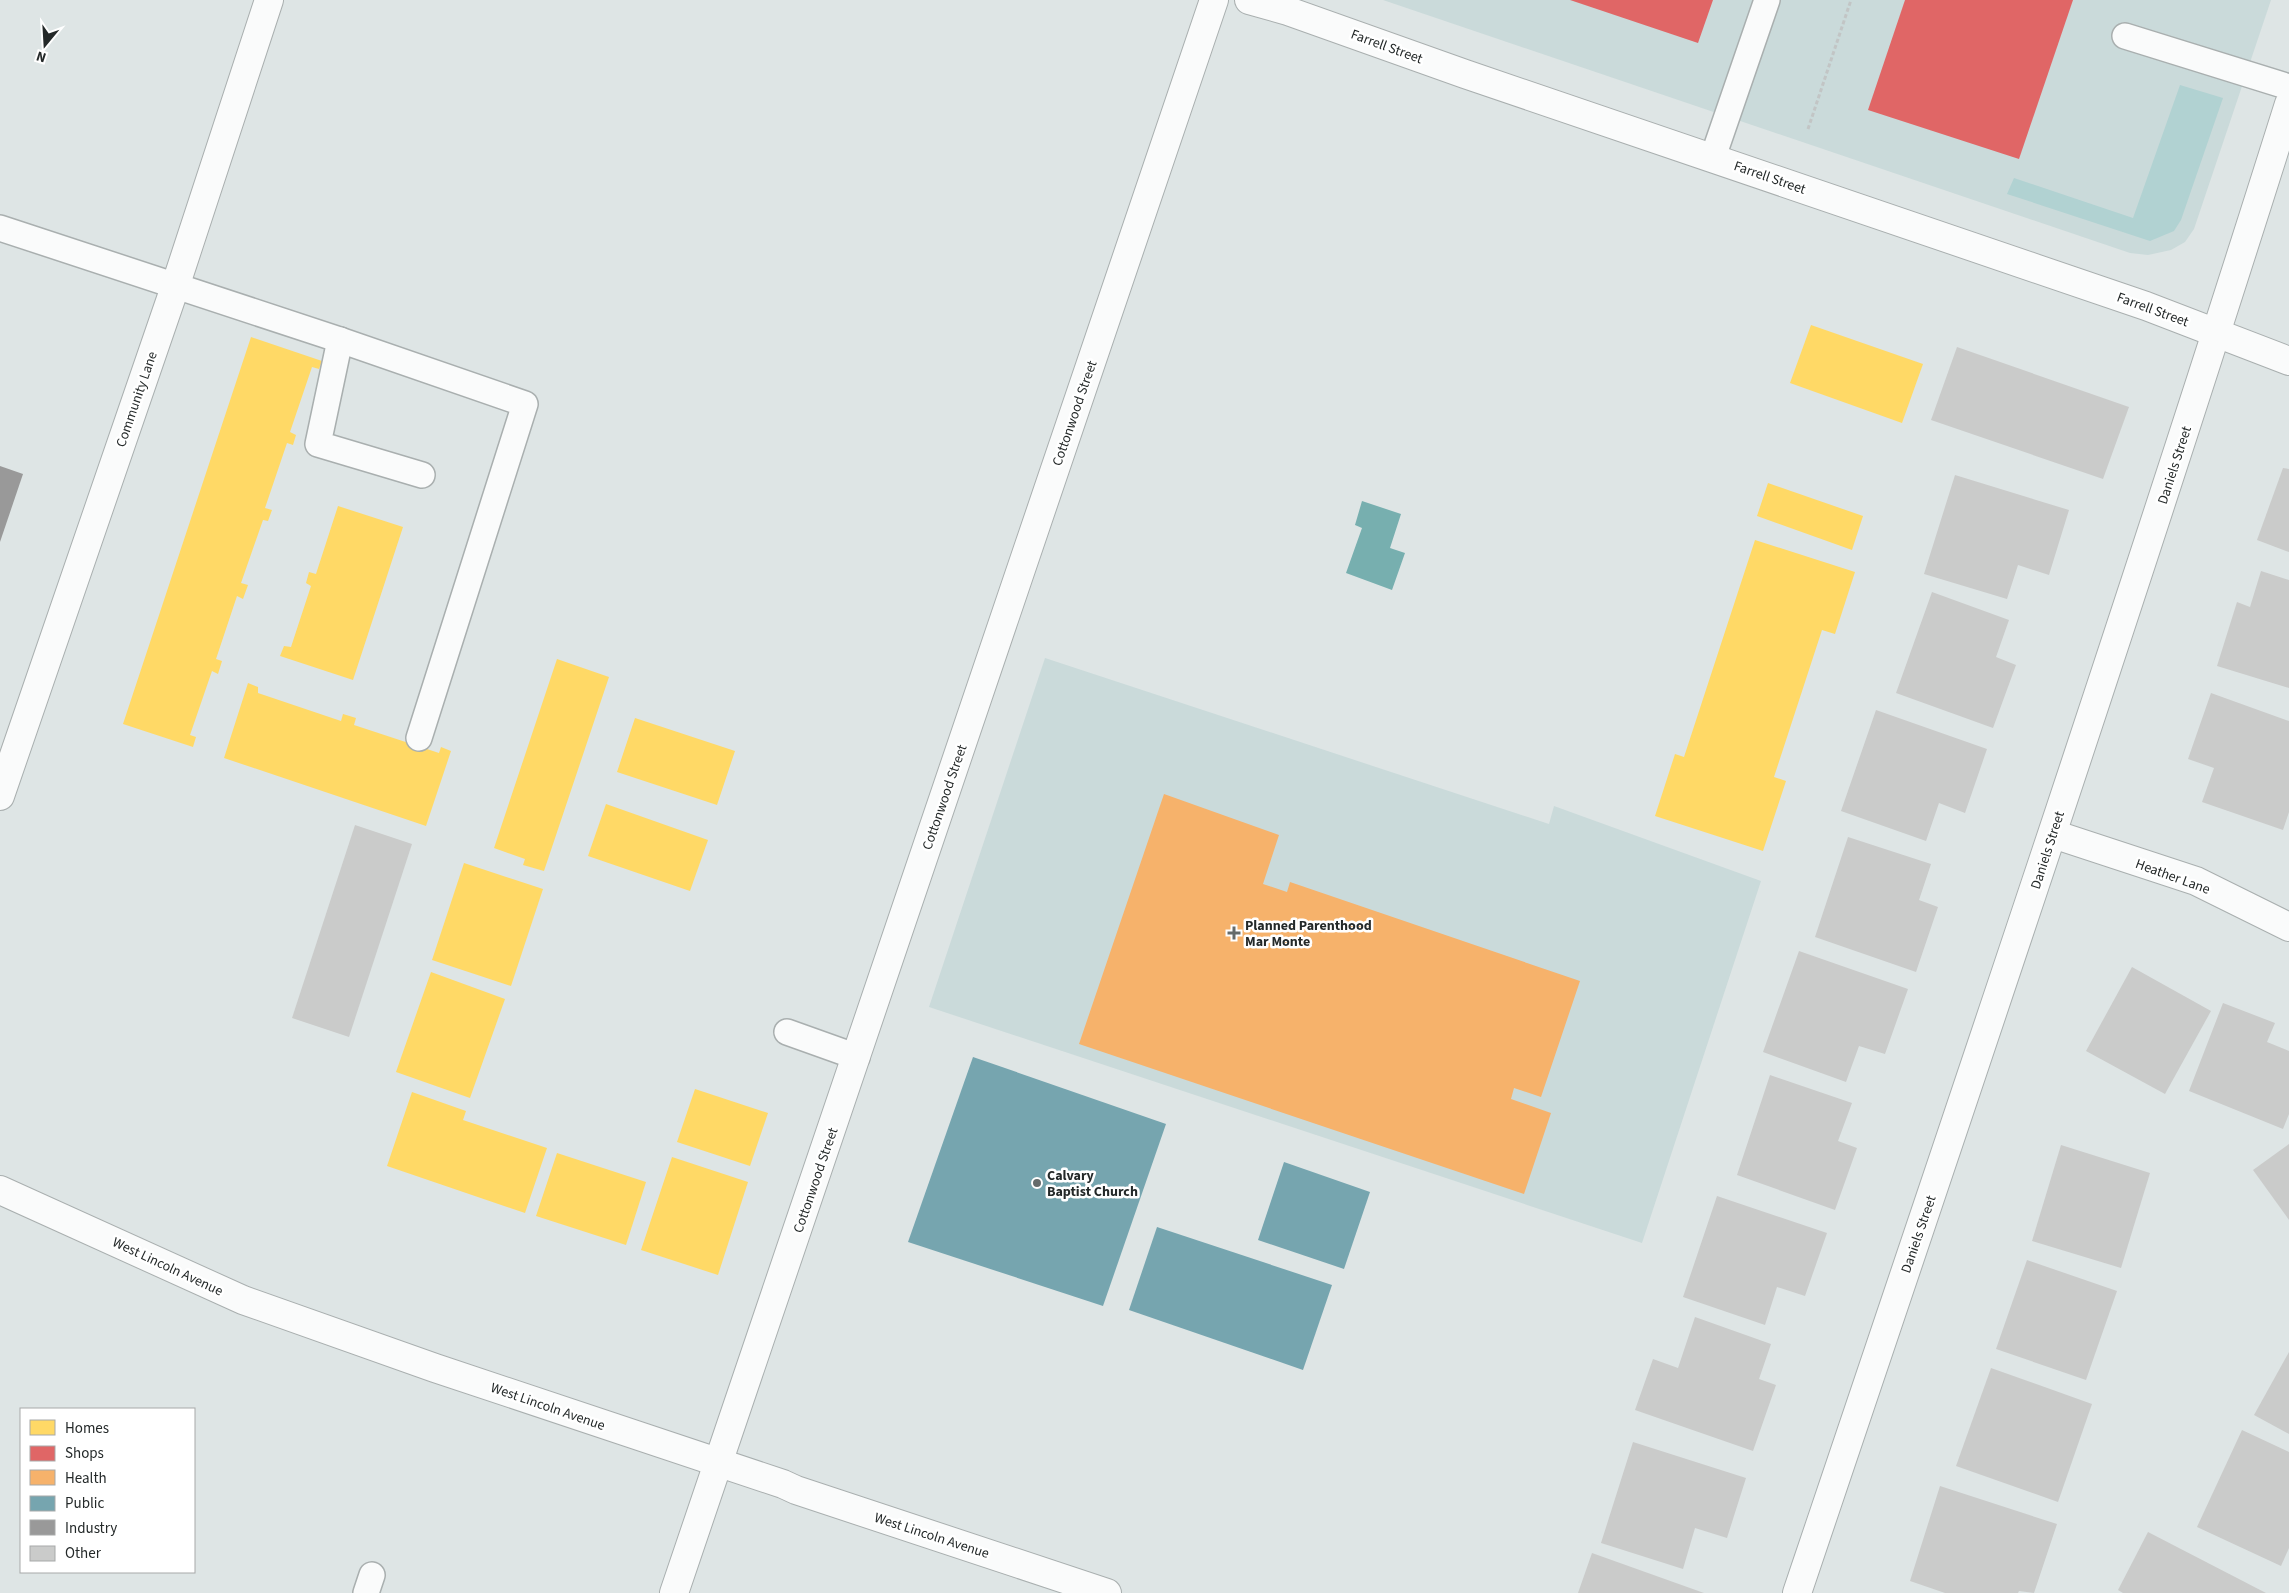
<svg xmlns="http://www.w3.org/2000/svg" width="2289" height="1593" font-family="'Source Sans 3',sans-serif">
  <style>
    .built { fill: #cadada }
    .green { fill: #b1d2d2 }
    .water { fill: #77afaf }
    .homes { fill: #ffd966 }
    .shops { fill: #e06666 }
    .health { fill: #f6b26b }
    .public { fill: #76a5af }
    .industry { fill: #999 }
    .building { fill: #cacbca }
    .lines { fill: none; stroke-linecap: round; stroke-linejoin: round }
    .lane-casing { stroke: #a9afaf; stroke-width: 28 }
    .street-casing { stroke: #a9afaf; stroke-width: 30 }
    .secondary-casing { stroke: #a9afaf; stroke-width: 30 }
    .path { stroke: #c2c5c5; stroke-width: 3; stroke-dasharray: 4 2.5; stroke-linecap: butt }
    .lane { stroke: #fafbfb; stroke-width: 25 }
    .street { stroke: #fafbfb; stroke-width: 28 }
    .secondary { stroke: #fafbfb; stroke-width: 28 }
    .poi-dot { fill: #656b6b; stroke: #fff; stroke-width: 2 }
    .labels { text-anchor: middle; stroke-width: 5; stroke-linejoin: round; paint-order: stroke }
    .street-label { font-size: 14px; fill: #242929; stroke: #fff }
    .poi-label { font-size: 14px; font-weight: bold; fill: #242929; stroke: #fff; text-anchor: start }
  </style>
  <rect width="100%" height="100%" fill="#dee5e5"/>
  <g class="built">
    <path d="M1383,0H2271L2194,229L2185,242L2171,250L2148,255L2130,253Z"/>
    <path d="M1045,658L1549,824L1554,806L1761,881L1642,1243L929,1007Z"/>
  </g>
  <path class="green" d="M2180,85L2223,98L2181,220L2174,231L2150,241L2007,194L2014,178L2133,218Z"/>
  <path class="water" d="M1362,501L1401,514L1390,548L1405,553L1392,590L1346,573L1362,528L1355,525Z"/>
  <g class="homes">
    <path d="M1811,325L1923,364L1902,423L1790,383Z"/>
    <path d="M251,337L322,361L319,369L312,367L290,432L296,435L293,445L287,443L265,508L272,510L268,521L263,520L241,583L248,585L243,599L237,596L216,659L222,661L218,674L212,671L190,735L196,737L193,747L123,724Z"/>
    <path d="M1768,483L1863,516L1852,550L1757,516Z"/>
    <path d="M338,506L403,527L353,680L280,656L284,646L291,647L311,586L306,583L309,572L316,574Z"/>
    <path d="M1755,540L1855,572L1835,634L1822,630L1774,777L1786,781L1763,851L1655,816L1675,754L1684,757Z"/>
    <path d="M557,659L609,677L544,871L523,865L525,859L494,848Z"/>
    <path d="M248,683L258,687V693L341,721L343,714L356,718L354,725L439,753L441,747L451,751L426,826L224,758Z"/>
    <path d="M635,718L735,751L717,805L617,772Z"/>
    <path d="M606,804L708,840L690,891L588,856Z"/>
    <path d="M464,863L543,889L511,986L432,960Z"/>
    <path d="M431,972L505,999L470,1098L396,1072Z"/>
    <path d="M695,1089L768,1113L750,1166L677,1142Z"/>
    <path d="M412,1092L466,1111L463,1120L547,1148L525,1213L387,1166Z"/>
    <path d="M557,1153L646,1182L626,1245L536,1216Z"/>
    <path d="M672,1157L748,1182L718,1275L641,1250Z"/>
  </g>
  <g class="shops">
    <path d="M1570,0H1713L1698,43Z"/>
    <path d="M1905,0H2073L2019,159L1868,110Z"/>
  </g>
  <path class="health" d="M1164,794L1279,835L1263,884L1287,892L1290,882L1580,981L1541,1097L1514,1088L1511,1099L1551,1113L1524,1194L1079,1044Z"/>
  <g class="public">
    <path d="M973,1057L1166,1124L1103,1306L908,1242Z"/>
    <path d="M1284,1162L1370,1192L1344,1269L1258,1240Z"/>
    <path d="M1157,1227L1332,1285L1303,1370L1129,1310Z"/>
  </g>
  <path class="industry" d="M0,466L23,474L0,542Z"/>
  <g class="building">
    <path d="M1957,347L2129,407L2103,479L1931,420Z"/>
    <path d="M2283,468L2289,469V552L2257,540Z"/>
    <path d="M1955,475L2069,510L2049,575L2018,565L2007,599L1924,574Z"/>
    <path d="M2261,571L2289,580V688L2217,666L2237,602L2250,607Z"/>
    <path d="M1932,592L2009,620L1996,657L2016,665L1993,728L1896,693Z"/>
    <path d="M2211,693L2289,721V812L2283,830L2202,802L2214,768L2188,759Z"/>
    <path d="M1876,710L1987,749L1965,813L1939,803L1926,841L1841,811Z"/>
    <path d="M355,825L412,844L349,1037L292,1018Z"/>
    <path d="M1848,837L1931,864L1919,900L1938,907L1916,972L1815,937Z"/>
    <path d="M1799,951L1908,989L1885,1054L1859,1046L1846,1082L1763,1052Z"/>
    <path d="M2132,967L2211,1011L2165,1094L2086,1051Z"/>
    <path d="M2223,1003L2275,1023L2267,1042L2289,1051V1114L2283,1129L2189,1091Z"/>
    <path d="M1770,1075L1852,1103L1838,1141L1857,1148L1835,1210L1737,1175Z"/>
    <path d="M2289,1144V1220L2253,1170Z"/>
    <path d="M2061,1145L2150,1173L2121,1268L2032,1241Z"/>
    <path d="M1717,1196L1827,1233L1805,1296L1777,1287L1765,1325L1683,1297Z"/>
    <path d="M2027,1260L2117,1291L2086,1380L1996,1349Z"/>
    <path d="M1695,1317L1771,1344L1759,1379L1776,1385L1753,1451L1635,1410L1653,1359L1678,1368Z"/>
    <path d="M2289,1352V1434L2254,1415Z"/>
    <path d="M1991,1368L2092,1404L2058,1502L1956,1466Z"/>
    <path d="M2242,1430L2289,1452V1548L2281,1566L2197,1527Z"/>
    <path d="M1633,1442L1746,1478L1727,1538L1695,1528L1683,1569L1601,1543Z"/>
    <path d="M1940,1486L2057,1524L2034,1593L2019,1591L2018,1593H1945L1910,1581Z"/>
    <path d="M2148,1532L2266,1593H2123L2118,1590Z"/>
    <path d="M1592,1553L1704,1593H1578Z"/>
  </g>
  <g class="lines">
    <defs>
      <g id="lane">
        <path d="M2125,36L2289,87"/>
        <path d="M1713,157L1767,0"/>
        <path d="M0,228L340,340L525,404L419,738"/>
        <path d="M340,340L318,444L422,475"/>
        <path d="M787,1032L857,1057"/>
        <path d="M366,1593L372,1575"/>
      </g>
      <g id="street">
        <path d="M1249,0L1288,11L1465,74L2146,306L2289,361"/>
        <path d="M0,796L175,287L269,0"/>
        <path d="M2053,834L2196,881L2289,927"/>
        <path d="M0,1190L243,1300L435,1368L783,1484L796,1490L1107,1593"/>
        <path d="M1797,1593C1964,1098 2132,602 2289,104"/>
      </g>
      <path id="secondary" d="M674,1593L1214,0"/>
    </defs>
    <use href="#lane" class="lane-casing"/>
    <use href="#street" class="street-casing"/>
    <use href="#secondary" class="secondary-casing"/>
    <path class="path" d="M1808,129L1851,0"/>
    <use href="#lane" class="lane"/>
    <use href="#street" class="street"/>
    <use href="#secondary" class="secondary"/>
  </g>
  <g class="poi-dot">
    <path d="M1231.5 925.5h5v5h5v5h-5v5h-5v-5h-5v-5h5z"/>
    <circle cx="1037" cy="1183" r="5"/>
  </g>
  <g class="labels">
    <g class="street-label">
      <text transform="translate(1387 46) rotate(20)" y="5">Farrell Street</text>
      <text transform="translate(1770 177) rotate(19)" y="5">Farrell Street</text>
      <text transform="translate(2153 309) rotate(20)" y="5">Farrell Street</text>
      <text transform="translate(136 399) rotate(-71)" y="5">Community Lane</text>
      <text transform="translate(1074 413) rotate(-71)" y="5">Cottonwood Street</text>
      <text transform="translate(2174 465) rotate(-72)" y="5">Daniels Street</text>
      <text transform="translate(944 797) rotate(-71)" y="5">Cottonwood Street</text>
      <text transform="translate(2047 850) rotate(-72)" y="5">Daniels Street</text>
      <text transform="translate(2173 876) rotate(20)" y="5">Heather Lane</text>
      <text transform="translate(815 1180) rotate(-71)" y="5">Cottonwood Street</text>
      <text transform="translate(1918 1234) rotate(-71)" y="5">Daniels Street</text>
      <text transform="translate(168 1266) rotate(25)" y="5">West Lincoln Avenue</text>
      <text transform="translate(548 1406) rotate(19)" y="5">West Lincoln Avenue</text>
      <text transform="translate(932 1535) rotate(18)" y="5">West Lincoln Avenue</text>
    </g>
    <g class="poi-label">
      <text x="1245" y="930">Planned Parenthood<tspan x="1245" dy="16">Mar Monte</tspan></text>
      <text x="1047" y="1180">Calvary<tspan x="1047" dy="16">Baptist Church</tspan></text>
    </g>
  </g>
  <rect x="20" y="1408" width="175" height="165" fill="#ffffff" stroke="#a7a9a9"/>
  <rect x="30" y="1420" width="25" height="15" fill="#ffd966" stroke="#a7a9a9"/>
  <text x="65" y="1433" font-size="15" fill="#242929">Homes</text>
  <rect x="30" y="1446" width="25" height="15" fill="#e06666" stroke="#a7a9a9"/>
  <text x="65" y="1458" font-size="15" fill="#242929">Shops</text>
  <rect x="30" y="1470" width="25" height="15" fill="#f6b26b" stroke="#a7a9a9"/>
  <text x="65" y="1483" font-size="15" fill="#242929">Health</text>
  <rect x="30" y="1496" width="25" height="15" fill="#76a5af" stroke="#a7a9a9"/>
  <text x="65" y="1508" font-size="15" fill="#242929">Public</text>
  <rect x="30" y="1520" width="25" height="15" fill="#999999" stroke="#a7a9a9"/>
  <text x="65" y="1533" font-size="15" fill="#242929">Industry</text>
  <rect x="30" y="1546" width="25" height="15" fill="#cacbca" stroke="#a7a9a9"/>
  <text x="65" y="1558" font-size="15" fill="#242929">Other</text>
  <g transform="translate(45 45) rotate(198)" stroke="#ffffff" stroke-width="4" paint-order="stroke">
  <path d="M0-4L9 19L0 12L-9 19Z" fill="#242929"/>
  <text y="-8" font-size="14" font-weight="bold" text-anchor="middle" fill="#242929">N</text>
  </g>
</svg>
